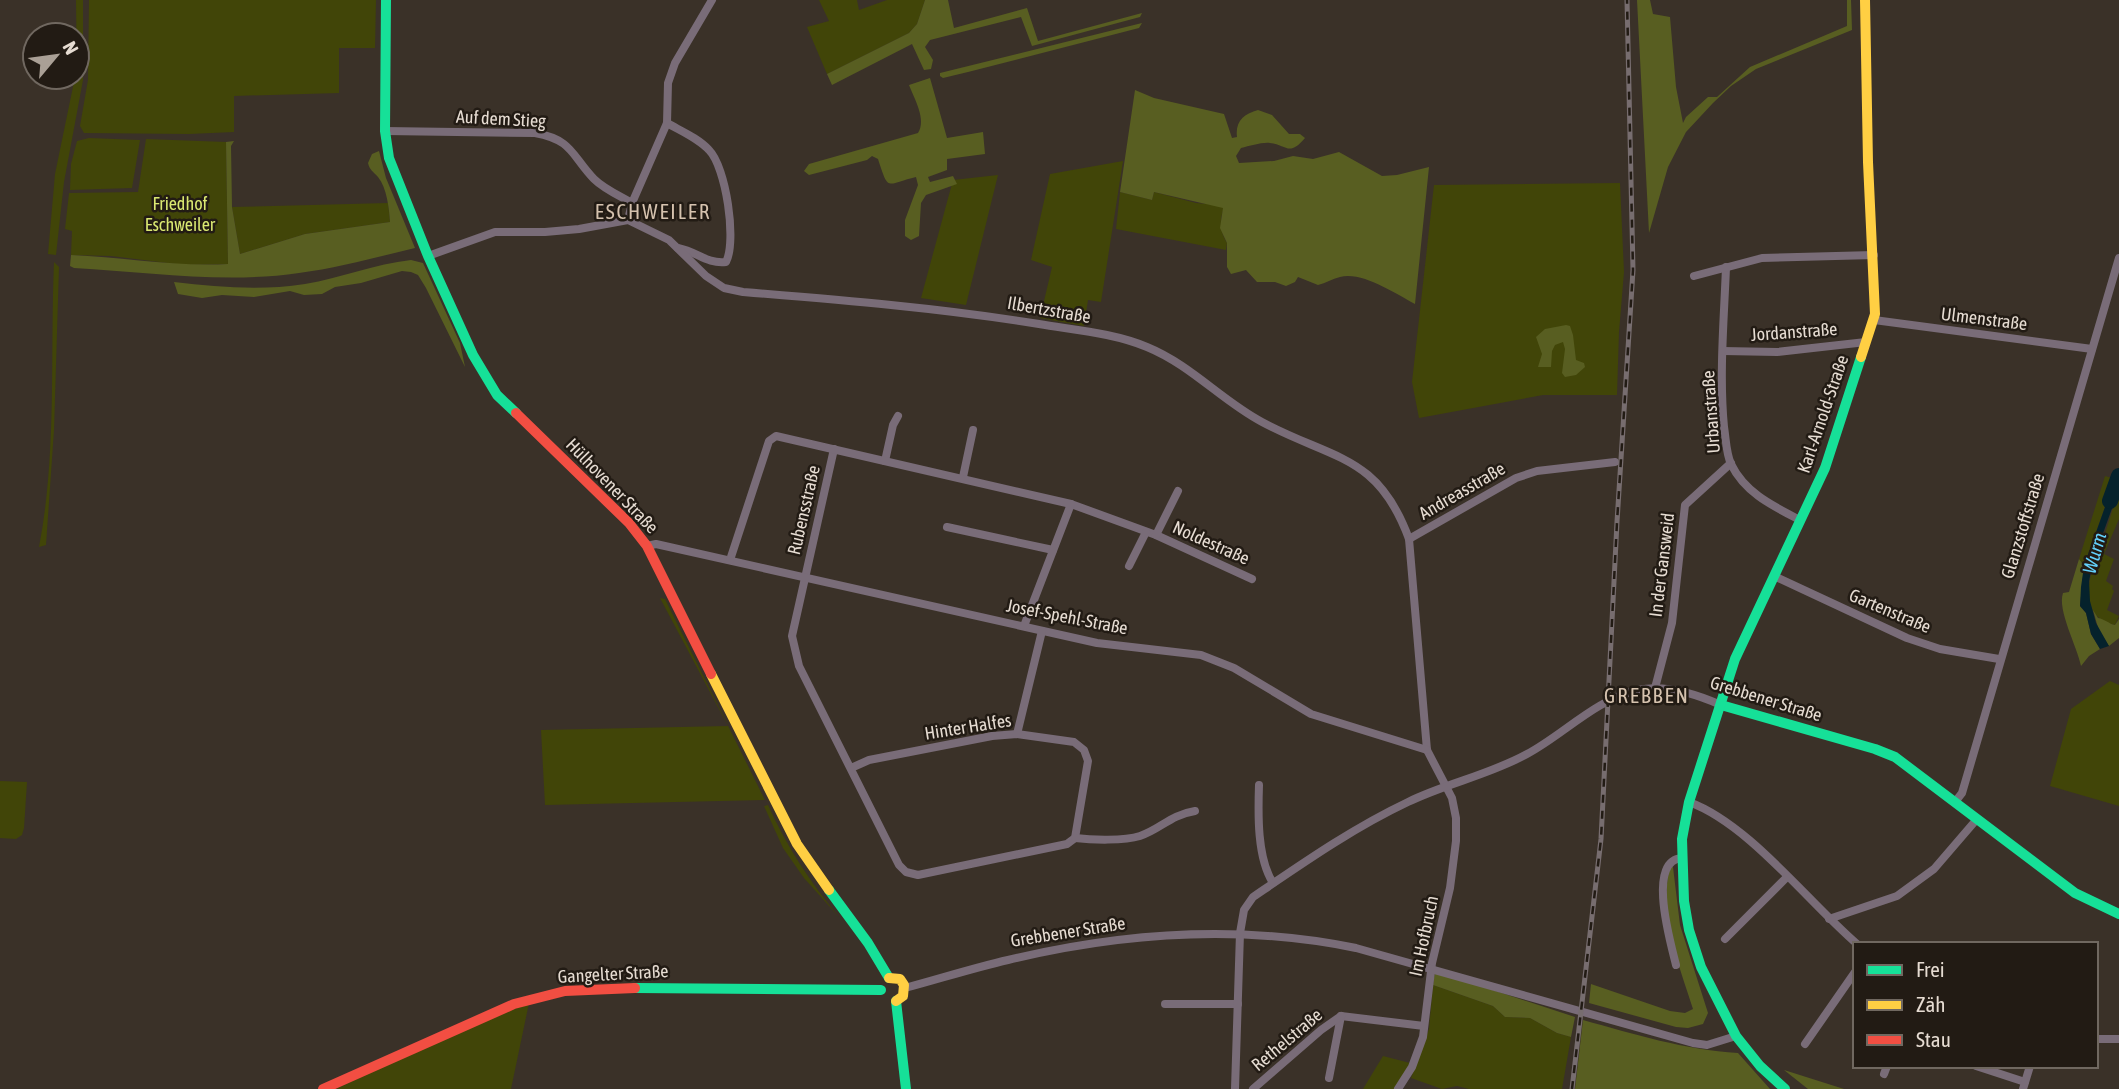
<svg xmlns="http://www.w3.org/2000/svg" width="2119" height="1089" font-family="'Asap Condensed',sans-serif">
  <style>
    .green { fill: #414508 }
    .forest { fill: #585e21 }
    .water { fill: #05222c }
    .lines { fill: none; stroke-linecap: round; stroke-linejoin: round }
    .river { stroke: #05222c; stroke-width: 16 }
    .street { stroke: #796c78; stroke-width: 8 }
    .fast { stroke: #16e098; stroke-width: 10 }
    .slow { stroke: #ffcf43; stroke-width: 10 }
    .jam { stroke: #f24e42; stroke-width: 10 }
    .rail-casing { stroke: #776d6f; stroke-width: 5 }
    .rail { stroke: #221b14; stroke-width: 2.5; stroke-dasharray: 8; stroke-linecap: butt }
    .labels { text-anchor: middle; stroke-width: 5; stroke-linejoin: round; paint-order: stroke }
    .street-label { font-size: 18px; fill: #e6dcd2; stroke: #221b14 }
    .park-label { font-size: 18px; fill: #dae871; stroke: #221b14 }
    .water-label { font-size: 19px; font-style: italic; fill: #63d0fb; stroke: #221b14 }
    .quarter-label { font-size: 21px; letter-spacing: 2px; fill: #d5c2ae; stroke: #221b14 }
  </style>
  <rect width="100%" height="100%" fill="#3a3128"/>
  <g class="green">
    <path d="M76,0H83V80L64,182L56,255L48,254L55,174L75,77H77Z"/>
    <path d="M89,0H376L375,48H339V93L234,96V132L189,134L84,133L80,126L88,80Z"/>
    <path d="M819,0H857L859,10L887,0H925L917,24L909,33L827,74L807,27L829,21Z"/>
    <path d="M89,138L140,140L132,188L70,190L71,164L77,141Z"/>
    <path d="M146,139L226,142L228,264L184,265L111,256L71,255L72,231L65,229L69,193L138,192Z"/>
    <path d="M1123,161L1101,302L1088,300L1084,326L1040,318L1052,267L1031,260L1050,174Z"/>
    <path d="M998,175L966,305L921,298L953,180Z"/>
    <path d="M1620,183L1624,272L1619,332L1617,395H1543L1419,418L1412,382L1434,185Z"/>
    <path d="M1120,192L1152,200L1154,192L1196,203L1218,205L1224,208C1219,220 1220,232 1227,243L1226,250L1116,229Z"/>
    <path d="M388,203L390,222L305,234L240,254L232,207Z"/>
    <path d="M54,262L59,267L54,430L46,545L39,547C57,454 50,357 54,262Z"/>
    <path d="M2105,476L2115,479L2084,566L2079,559Z"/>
    <path d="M2119,489V519L2104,554L2114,559L2106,581L2113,586L2112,589L2114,591L2107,610L2119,616L2115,625C2073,615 2091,570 2102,542C2108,525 2113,507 2119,489Z"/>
    <path d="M660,598L665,599L765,800L545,805L541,730L728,726Z"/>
    <path d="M2110,681L2119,685V806L2050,786L2071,709Z"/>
    <path d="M0,781L27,782L24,828L22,835L16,839L0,838Z"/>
    <path d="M768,805C787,847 810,882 839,917L804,878L783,848L764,806Z"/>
    <path d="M1433,985L1493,1006L1505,1017L1530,1018L1557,1033L1571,1037L1562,1089H1469L1457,1086L1442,1089L1411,1078L1429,1029Z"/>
    <path d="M529,1003L511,1089H336L417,1050Z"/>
    <path d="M1383,1056L1410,1063L1396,1089H1363Z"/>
  </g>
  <g class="forest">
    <path d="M925,0H948L954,28L1027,8L1038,41L1142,13L1140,17L1032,46L1021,17L930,40L925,47L933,60L931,69L924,70L912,44L832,85L827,74L909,33L917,24Z"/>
    <path d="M1637,0H1650L1653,14L1670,17L1676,87L1683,123L1686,117L1708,97H1717L1750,67L1847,26V0H1851L1852,30L1756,69L1731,86L1713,103L1686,132L1668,167L1649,233Z"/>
    <path d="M1142,23L1139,28L968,72L943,78L940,76V73Z"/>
    <path d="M930,78L947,138L983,132L985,154L947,159V170L928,177L930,182L953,176L957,184L926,195L921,203L919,236L911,240L905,236V220L918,185L916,177C886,184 889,193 878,159L872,156L867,160L809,175L804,171L809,164L918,133C927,120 914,98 909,85Z"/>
    <path d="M1135,90L1154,98L1224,114L1232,138L1237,137C1235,121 1244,114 1258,110L1272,115L1289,134H1300L1305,138C1289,157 1287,145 1270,143C1262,142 1250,146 1241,148L1236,156L1239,163L1274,161L1293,156L1313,159L1339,152L1382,176L1397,175L1429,167L1415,304C1396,294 1362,271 1340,277C1332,279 1326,283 1318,285L1298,277L1295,282L1286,286L1275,282H1257L1246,270L1231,274L1227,267V243L1220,228L1223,208L1154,192L1152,200L1120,192Z"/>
    <path d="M234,141L231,146L232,207L240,254L305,234L390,222C389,208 387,188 378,177C373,171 370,171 368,163L372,154L379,151L386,178L415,248C377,257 338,268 299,273C225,284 148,272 74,268L70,266L71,255C123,257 175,267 228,264L226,142Z"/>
    <path d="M411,260L423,263L460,343L465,367L426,288L418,275L411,272L402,271L361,283L335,287L322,294L304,295L290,291L254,297L222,295L202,298L178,294L174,282C218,287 260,291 305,284C341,278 375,264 411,260Z"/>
    <path d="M1566,325L1570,326L1573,335L1576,360L1584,363L1585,367L1576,375L1565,377L1562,373L1565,349L1563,342L1555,345L1552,351L1551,367H1538L1542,354L1536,337L1545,329Z"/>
    <path d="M2079,559L2084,566L2080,606L2086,613L2091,634L2100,649L2089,656L2081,666C2077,646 2057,610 2063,593L2069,592Z"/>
    <path d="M2093,610L2098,618C2105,619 2109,624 2115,625L2119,619V638L2109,646L2099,631Z"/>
    <path d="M1670,867H1673L1680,925L1708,1013L1703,1024L1688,1028L1676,1027L1589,1003L1591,984L1670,1011L1685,1013L1693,1009C1679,965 1658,913 1670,867Z"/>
    <path d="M1435,971L1575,1017L1571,1037L1557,1033L1530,1018L1505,1017L1493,1006L1433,985Z"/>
    <path d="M1583,1020C1634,1034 1685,1050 1738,1053L1770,1089H1575Z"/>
    <path d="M1784,1070L1844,1089H1808Z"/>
  </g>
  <path class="water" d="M2115,479L2119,480V489L2093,561L2089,581L2090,601L2096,623L2109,646L2100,649L2091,634L2086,613L2080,606L2081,587L2084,566Z"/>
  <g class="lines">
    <path class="river" d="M2110,501L2119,476"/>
    <g class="street">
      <path d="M667,123C681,131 698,138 709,150C726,167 737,241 726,262C706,264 698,252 678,248"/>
      <path d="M385,131L535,133C573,140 571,155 594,179C604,189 620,196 632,203"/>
      <path d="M628,220L632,203L667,123L668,83L675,63L712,0"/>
      <path d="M428,256L495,232H545L579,229L628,220L669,240L706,276L724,288L743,292C842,300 940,308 1039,324C1074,330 1114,333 1147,347C1191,365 1222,401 1262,422C1333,460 1378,454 1409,539L1427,750L1452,798L1456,818V841L1450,888L1432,963L1423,1037L1412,1067L1398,1089"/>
      <path d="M1726,267C1724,320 1719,374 1724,427C1726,439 1726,453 1731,464C1745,493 1773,506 1800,520"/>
      <path d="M1694,276L1762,258L1874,255"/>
      <path d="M1874,320L2092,349"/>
      <path d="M1723,351L1777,352L1866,342"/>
      <path d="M834,449L792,636L799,666L899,865L906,872L918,875L1067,844L1075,838L1088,761L1084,750L1074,742L1017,734L992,736L869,760L851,768"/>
      <path d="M885,461L893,425L898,416"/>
      <path d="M963,477L973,430"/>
      <path d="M1071,504L1156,535L1252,579"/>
      <path d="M947,527L1053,550"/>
      <path d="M1156,535L1178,491"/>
      <path d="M1409,539L1516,478L1537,471L1615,462"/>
      <path d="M647,546L656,544L1097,643L1201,655L1234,668L1311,714L1427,750"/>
      <path d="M730,560L769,441L776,436L1071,504L1024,626"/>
      <path d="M1129,566L1146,532"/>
      <path d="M1774,576L1907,638L1940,649L1999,659"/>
      <path d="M1655,688L1672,623L1685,505L1731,463"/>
      <path d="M1017,734L1042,631"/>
      <path d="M1259,785C1258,814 1257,858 1273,883"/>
      <path d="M1689,802C1749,824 1807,901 1857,944"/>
      <path d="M1955,802L1962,793L2119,258"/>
      <path d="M1075,838C1092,840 1124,841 1140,836C1161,829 1170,815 1195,811"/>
      <path d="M1829,919L1897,896L1934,869L1977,819"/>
      <path d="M1725,939L1787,877"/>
      <path d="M1676,965C1671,944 1646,860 1682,858"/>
      <path d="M905,988C939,979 973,968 1008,960C1124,932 1239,924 1356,948L1693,1043L1707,1045L1736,1036"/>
      <path d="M1165,1004H1238"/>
      <path d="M1341,1016L1424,1026"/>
      <path d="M2096,1039H2119"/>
      <path d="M1805,1044L1855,972"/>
      <path d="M1976,1066L2025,1082"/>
      <path d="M1884,1074L1887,1066"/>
      <path d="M1329,1078L1341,1016"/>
      <path d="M1235,1089L1240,933L1244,910L1253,897C1303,863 1353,828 1408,802C1447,783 1489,775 1527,754C1563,735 1596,699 1638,690C1665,684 1696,694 1721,705"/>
      <path d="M1253,1089L1321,1030L1341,1016"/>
      <path d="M2023,1089L2030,1066"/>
    </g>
    <g class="fast">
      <path d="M386,0L385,131L389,158L428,256L473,355L497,395L516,413"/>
      <path d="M1721,705L1875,749L1895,757L2075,893L2119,914"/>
      <path d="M829,890L868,943L889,978"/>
      <path d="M635,988L881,990"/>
      <path d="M896,1001L906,1089"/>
      <path d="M1785,1089L1760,1066L1736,1036L1701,967L1689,930L1684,901L1682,839L1689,802L1735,659L1825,468L1861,357"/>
    </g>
    <g class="slow">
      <path d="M1861,357L1875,314L1868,162L1865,0"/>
      <path d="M711,674L797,844L829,890"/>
      <path d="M889,978L900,979L904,985L903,996L896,1001"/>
    </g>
    <g class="jam">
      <path d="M516,413L629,523L647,546L711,674"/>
      <path d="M323,1089L514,1004L565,991L635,988"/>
    </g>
    <defs>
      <path id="rail" d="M1572,1089L1601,839L1617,522L1633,270L1627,0"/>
    </defs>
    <use href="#rail" class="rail-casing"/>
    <use href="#rail" class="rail"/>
  </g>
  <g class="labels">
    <g class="street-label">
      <text transform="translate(501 119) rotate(3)" y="6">Auf dem Stieg</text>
      <text transform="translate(1049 310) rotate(10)" y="6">Ilbertzstraße</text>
      <text transform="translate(1984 319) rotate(7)" y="6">Ulmenstraße</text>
      <text transform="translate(1794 332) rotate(-4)" y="6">Jordanstraße</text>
      <text transform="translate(1711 412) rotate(-94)" y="6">Urbanstraße</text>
      <text transform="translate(1823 414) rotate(-71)" y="6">Karl-Arnold-Straße</text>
      <text transform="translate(612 486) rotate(46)" y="6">Hülhovener Straße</text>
      <text transform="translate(1462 491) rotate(-30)" y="6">Andreasstraße</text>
      <text transform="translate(804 510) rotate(-77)" y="6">Rubensstraße</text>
      <text transform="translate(2023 526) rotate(-73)" y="6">Glanzstoffstraße</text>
      <text transform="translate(1211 543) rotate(24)" y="6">Noldestraße</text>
      <text transform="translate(1662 565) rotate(-83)" y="6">In der Gansweid</text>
      <text transform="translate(1890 611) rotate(23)" y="6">Gartenstraße</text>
      <text transform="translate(1067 617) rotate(11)" y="6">Josef-Spehl-Straße</text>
      <text transform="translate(1766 699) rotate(17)" y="6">Grebbener Straße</text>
      <text transform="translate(968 727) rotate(-9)" y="6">Hinter Halfes</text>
      <text transform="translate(1068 932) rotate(-9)" y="6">Grebbener Straße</text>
      <text transform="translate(1424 936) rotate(-78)" y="6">Im Hofbruch</text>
      <text transform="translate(613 974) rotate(-3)" y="6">Gangelter Straße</text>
      <text transform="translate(1287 1040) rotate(-40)" y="6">Rethelstraße</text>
    </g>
    <g class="park-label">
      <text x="180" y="210">Friedhof<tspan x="180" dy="21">Eschweiler</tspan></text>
    </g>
    <g class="water-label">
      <text transform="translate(2094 553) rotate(-74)" y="7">Wurm</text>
    </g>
    <g class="quarter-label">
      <text x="653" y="219">ESCHWEILER</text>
      <text x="1647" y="703">GREBBEN</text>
    </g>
  </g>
  <rect x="1853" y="942" width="245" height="126" fill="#221b14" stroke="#706860" stroke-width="2"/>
  <rect x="1867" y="965" width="35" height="10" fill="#16e098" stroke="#706860" stroke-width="2"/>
  <text x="1916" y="977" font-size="21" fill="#e6dcd2">Frei</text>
  <rect x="1867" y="1000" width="35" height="10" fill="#ffcf43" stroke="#706860" stroke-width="2"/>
  <text x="1916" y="1012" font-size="21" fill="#e6dcd2">Zäh</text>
  <rect x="1867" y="1035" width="35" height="10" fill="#f24e42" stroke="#706860" stroke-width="2"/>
  <text x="1916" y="1047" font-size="21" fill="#e6dcd2">Stau</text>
  <g transform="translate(56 56) rotate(61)"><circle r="33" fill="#221b14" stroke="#706860" stroke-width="2"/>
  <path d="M0-5L12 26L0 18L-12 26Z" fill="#aaa096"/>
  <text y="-10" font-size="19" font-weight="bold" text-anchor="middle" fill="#e6dcd2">N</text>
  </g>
</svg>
